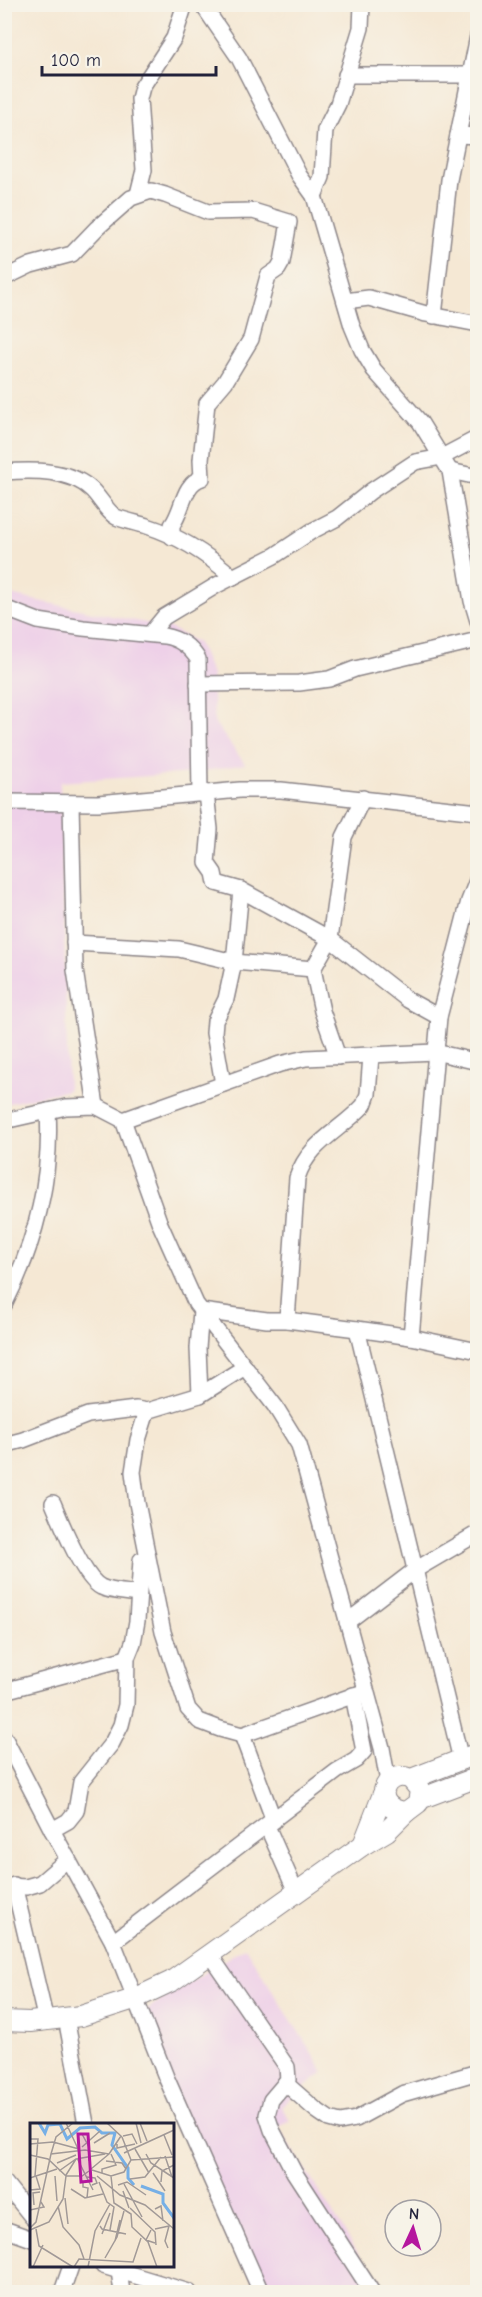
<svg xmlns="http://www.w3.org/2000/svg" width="482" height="2297" font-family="'Comic Neue',sans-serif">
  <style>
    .built { fill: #eed0e8 }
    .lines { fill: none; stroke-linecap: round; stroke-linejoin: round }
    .minor-casing { stroke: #8c8588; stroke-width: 18 }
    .major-casing { stroke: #8c8588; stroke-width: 22 }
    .minor { stroke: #fff; stroke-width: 15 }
    .major { stroke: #fff; stroke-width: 20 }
    .inset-river { fill: none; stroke: #76afe6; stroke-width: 3 }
    .inset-road { fill: none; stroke: #a19997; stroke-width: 1.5 }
    .view { fill: #b5179e; fill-opacity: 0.15; stroke: #b5179e; stroke-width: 3 }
    .inset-edge { fill: none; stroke: #22223b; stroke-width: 3 }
  </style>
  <rect width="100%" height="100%" fill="#f7f3e8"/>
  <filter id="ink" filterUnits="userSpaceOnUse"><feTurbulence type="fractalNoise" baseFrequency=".0167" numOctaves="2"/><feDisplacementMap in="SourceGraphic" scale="12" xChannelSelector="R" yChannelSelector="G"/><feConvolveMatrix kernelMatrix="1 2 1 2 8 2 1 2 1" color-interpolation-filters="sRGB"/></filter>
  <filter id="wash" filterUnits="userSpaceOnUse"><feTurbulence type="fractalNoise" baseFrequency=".008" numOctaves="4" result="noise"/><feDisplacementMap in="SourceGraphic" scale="24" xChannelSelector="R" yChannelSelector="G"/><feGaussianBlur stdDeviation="1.35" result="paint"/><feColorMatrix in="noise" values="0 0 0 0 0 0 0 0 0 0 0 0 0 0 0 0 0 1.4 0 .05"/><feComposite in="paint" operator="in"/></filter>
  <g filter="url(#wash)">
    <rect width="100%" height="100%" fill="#f5e8d4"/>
    <g class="built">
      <path d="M4,590L14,596L170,628L198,643L212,675L214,722L245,764L194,773L60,782L68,1090L5,1104Z"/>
      <path d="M245,1947L324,2072L281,2106L290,2121L278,2127L383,2292H258L141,2013Z"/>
    </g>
  </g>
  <g filter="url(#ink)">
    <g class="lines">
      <defs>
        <g id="minor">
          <path d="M199,4L204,7L239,58L299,175L314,196L352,326L362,350L374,370L420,422L450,471L472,601L478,621"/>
          <path d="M346,75H470"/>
          <path d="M458,135L478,136"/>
          <path d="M138,194L144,170L139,99L142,87L174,38L185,4"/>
          <path d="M314,196L322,177L325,130L338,104L361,28L362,4"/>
          <path d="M4,278L31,265L72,254L97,228L131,198L151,191L165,195L208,212L253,211L289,222L282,262L278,269L268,276L251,339L225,382L207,403L201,460L202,478C183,483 183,511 172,525V537"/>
          <path d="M345,301L369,298L426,314L478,324"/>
          <path d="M434,316L449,180L478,36"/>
          <path d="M450,471L478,477"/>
          <path d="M4,472C33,470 70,469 92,490C100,498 107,512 116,517C126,521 137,523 147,526C179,536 208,555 233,577"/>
          <path d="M4,608L38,621L83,628L164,636C180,639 189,646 198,659L200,794"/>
          <path d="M150,634L164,617L217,585L274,556L312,531L337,518L371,491L415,462L442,457L478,438"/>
          <path d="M198,684L299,683L329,679L355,669L478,640"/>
          <path d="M206,793L210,829L207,863L214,873L216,883L241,890L330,939L408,1000L439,1017"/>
          <path d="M4,802L98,803L240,790H281L478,812"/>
          <path d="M71,804L75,970L96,1106"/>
          <path d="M74,943L179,949L234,962L313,969"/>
          <path d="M338,1057L322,1011L313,969L330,939L344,837L363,798"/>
          <path d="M223,1084L214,1033L215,1021L226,999L234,962L241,890"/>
          <path d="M123,1120L160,1224L196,1304L275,1406L299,1445L382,1748L388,1782"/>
          <path d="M4,1121L66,1107L96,1106L123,1120L280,1064L306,1058L435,1052L478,1062"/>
          <path d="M4,1305C35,1245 52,1178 48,1111"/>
          <path d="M287,1320L297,1178C308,1143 340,1131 364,1105L368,1094L371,1056"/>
          <path d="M357,1329L461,1760"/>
          <path d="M411,1337L439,1017L469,901L478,878"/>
          <path d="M200,1395L198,1348L201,1311L267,1320H287L357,1329L411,1337L478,1351"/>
          <path d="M147,1411L138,1440L133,1472L137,1503L163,1632L188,1709L199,1721L220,1729L242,1735L366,1691"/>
          <path d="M4,1445L23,1440L88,1415L136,1409L147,1411L200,1395L245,1367"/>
          <path d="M53,1503C61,1522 83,1578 101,1587C112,1592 126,1592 138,1594"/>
          <path d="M347,1622L415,1570L478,1533"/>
          <path d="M4,1691L127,1658"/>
          <path d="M242,1735L274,1821"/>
          <path d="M4,1737L52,1830L113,1942L166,2077L261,2292"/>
          <path d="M267,1826L296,1892"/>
          <path d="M52,1830L68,1821L76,1811L81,1782L112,1743L121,1725L126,1705L127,1658L133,1643L137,1621L141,1560"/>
          <path d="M14,1885L46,2021"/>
          <path d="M7,1886L26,1887L40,1883L68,1859"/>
          <path d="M113,1942L337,1771L356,1760L364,1751L353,1695"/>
          <path d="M210,1955L287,2067L288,2080L271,2100L267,2115L272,2130L294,2172L372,2292"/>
          <path d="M66,2018L86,2124"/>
          <path d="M285,2083L316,2110L329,2119L340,2122L356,2119L402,2094L478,2072"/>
          <path d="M4,2182L32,2217"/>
          <path d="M4,2229L32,2239"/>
          <path d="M103,2266L189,2292"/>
          <path d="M119,2271L122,2292"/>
          <path d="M62,2292L71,2266"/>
        </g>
        <g id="major">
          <path d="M411,1779L420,1790L418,1803L406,1812C370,1809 382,1767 411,1779L478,1753"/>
          <path d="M420,1799L478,1777"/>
          <path d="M363,1845L383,1794"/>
          <path d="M4,2021L30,2022L81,2016L134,1999L172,1981L363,1845L387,1831L406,1812"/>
        </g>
      </defs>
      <use href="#minor" class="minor-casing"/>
      <use href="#major" class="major-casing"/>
      <use href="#minor" class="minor"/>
      <use href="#major" class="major"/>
    </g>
  </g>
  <g transform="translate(30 2123)">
    <rect width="144" height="144" fill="#f5e8d4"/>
    <path class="inset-river" d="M9,0L15,10L18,2L30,1L37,16L50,5L65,4L72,10H85L82,22L98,45V55L104,62M111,63L133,71V80L144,95"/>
    <path class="inset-road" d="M36,0L49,28M77,0L92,14M106,0L111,20M110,0L117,18M52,11L59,24V38M134,12L142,32M93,13L102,11L107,21M92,14L101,37M0,16H8L5,53M23,19L49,26M64,20L80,10M0,21L23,19M87,21V25L105,21M52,24L70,8M105,26L119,50M94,30L144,7M21,31L26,14L43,0M79,31L91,13M116,31L121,40L144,55M0,32L18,36L36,53H52L59,48M135,33L142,54M47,35L63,67M76,38L92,40L96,46M27,40L46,32M61,46L79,31M62,47L81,53L94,49L101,37L144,34M29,48L46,36L75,31M72,50V46L86,42L81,31M123,50L135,68M36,52L46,36M25,53L27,78M67,53L90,72L115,82L144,106M81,53L84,80L101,91L102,104L118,119L127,144M57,54L65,55L67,60L62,62M0,55L27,46M100,56L115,54L131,34M69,59L77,79L84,84L80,107M131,59L132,48L144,42M53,60V64L58,65L57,75M94,61L112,94M88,62L97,59L116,72M41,66L55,75L73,71M0,67L10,66L6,53M93,68L99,85M35,75L38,101M4,82L3,70L10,69M28,83L33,104L49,122L54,136M100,85L125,109L126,122M125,86L131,83L133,98M0,87L14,84L11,79M70,103L72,106L96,111M0,105L6,99L21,31L55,27L79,31M6,106L9,123L43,144M125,106L139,103L135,118L138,125M0,107L19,99L33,76L36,53M121,107L116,117L125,120M72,111L80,90M85,118L90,97M75,135L87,114L94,88M3,144L13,122M44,144L49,136L103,139L111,115M58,144L65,108L80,81"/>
    <path class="view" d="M48,11H58L61,58L51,59Z"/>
    <rect width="144" height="144" class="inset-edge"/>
  </g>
  <rect width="482" height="2297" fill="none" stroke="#f7f3e8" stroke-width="24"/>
  <g transform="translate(413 2228) rotate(4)"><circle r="28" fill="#f7f3e8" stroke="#a29fa3" stroke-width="1.5"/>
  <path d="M0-4.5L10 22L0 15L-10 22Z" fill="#b5179e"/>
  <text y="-9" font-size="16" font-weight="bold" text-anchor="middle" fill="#22223b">N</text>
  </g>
  <path d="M42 66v9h174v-9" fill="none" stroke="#22223b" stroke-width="3"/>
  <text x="51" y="66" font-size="18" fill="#22223b" stroke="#f7f3e8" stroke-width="4.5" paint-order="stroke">100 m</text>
</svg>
